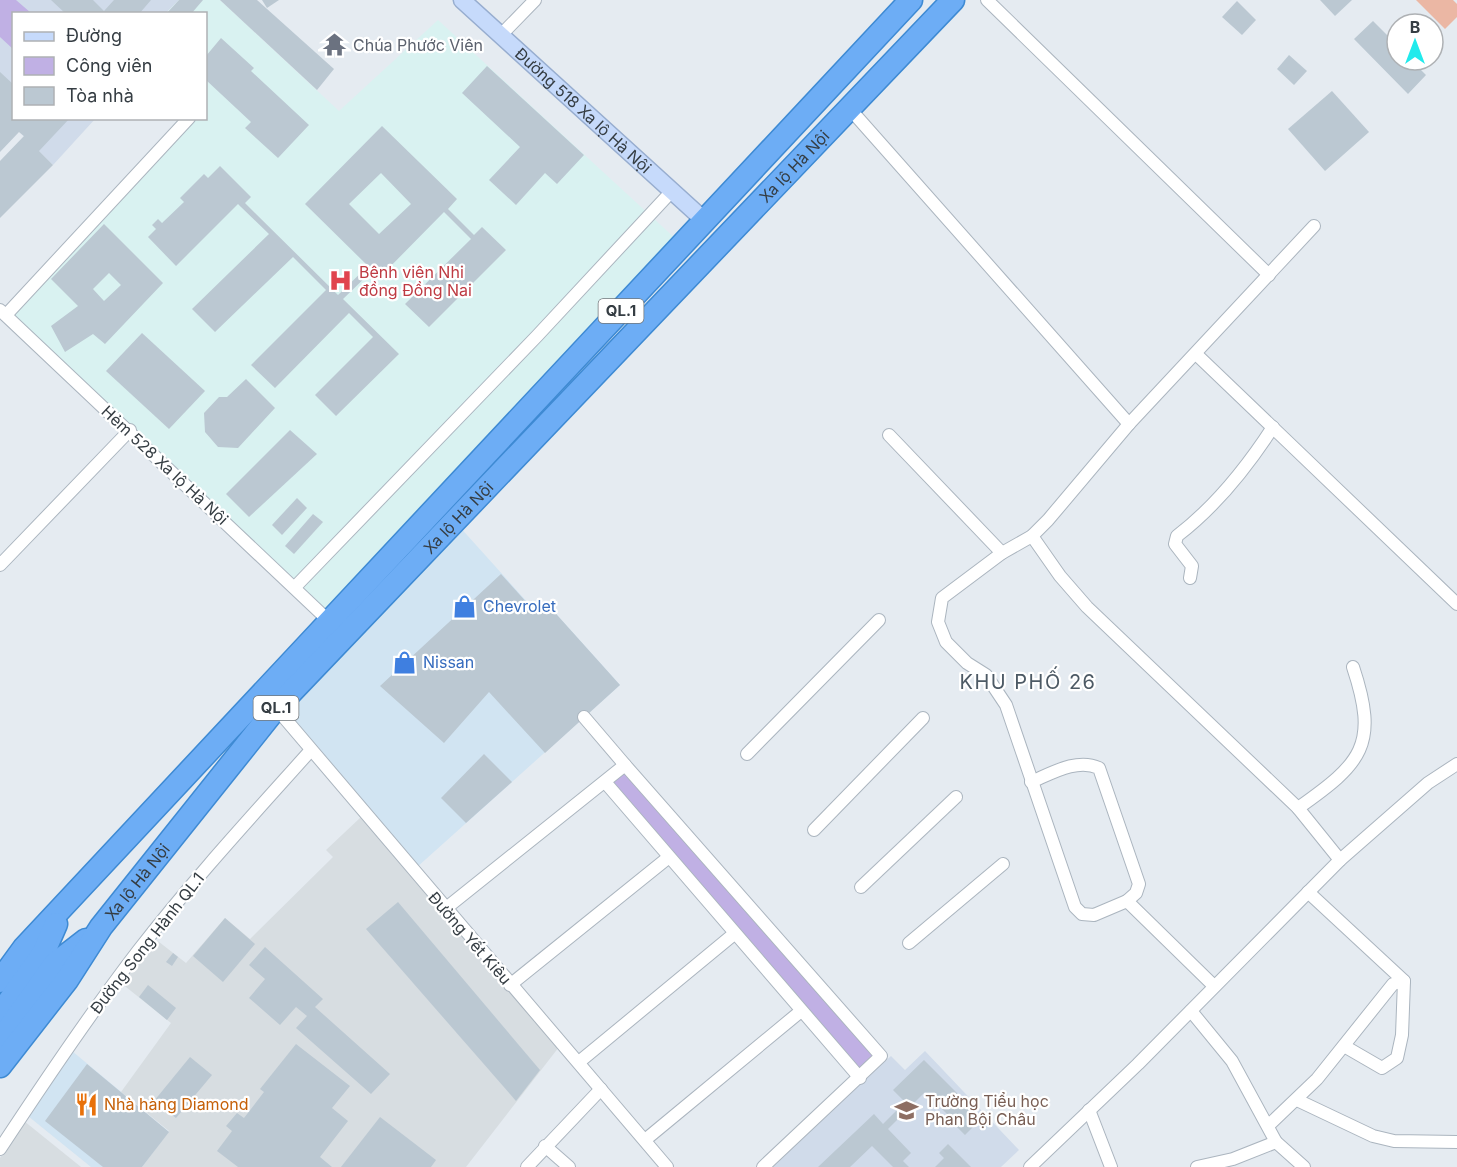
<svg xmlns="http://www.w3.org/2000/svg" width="1457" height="1167" font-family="Inter,sans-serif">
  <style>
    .commercial { fill: #d1e4f2 }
    .industrial { fill: #d7dde1 }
    .education { fill: #d0dbea }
    .medical { fill: #d9f2f1 }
    .green { fill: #c0b0e4 }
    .water { fill: #ebb7a4 }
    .building { fill: #bbc8d2; fill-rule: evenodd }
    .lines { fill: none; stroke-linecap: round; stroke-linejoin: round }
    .street-casing { stroke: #abb5bf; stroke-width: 14 }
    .secondary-casing { stroke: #97adcf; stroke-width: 19 }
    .highway-casing { stroke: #3e8ad3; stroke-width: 25 }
    .street { stroke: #fff; stroke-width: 12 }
    .secondary { stroke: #c6dafb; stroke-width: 16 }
    .highway { stroke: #6dadf5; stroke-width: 22 }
    .labels { text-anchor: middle; stroke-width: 4.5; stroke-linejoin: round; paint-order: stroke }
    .shield { fill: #fff; stroke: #72777b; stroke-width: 1.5 }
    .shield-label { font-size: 15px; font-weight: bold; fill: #353d43 }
    .worship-label { font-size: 16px; fill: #5b616d; stroke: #fff; text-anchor: start }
    .street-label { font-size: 16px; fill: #353d43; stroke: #fff }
    .health-label { font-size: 16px; fill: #be3a42; stroke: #fff; text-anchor: start }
    .shop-label { font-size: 16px; fill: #366cbe; stroke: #fff; text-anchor: start }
    .education-label { font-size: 16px; fill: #785e54; stroke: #fff; text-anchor: start }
    .food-label { font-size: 16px; fill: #c56008; stroke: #fff; text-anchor: start }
    .quarter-label { font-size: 20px; letter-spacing: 1.5px; fill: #4d5a65; stroke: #fff }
  </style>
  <rect width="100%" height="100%" fill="#e5ebf1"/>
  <g class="commercial">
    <path d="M458,525L538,614L549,606L620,685L416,868L284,711Z"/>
    <path d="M72,1051L169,1132L142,1167H91L28,1116Z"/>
  </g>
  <g class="industrial">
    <path d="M361,817L559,1047L466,1167H142L169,1131L121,1092L171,1023L121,983L154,938L186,963L225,918L250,939L333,857L326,850Z"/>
    <path d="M24,1121L81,1167H0V1158Z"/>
  </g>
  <g class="education">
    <path d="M0,0H179L166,13L14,14V118L95,119L53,165L0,113Z"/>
    <path d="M925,1051L1019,1150L1001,1167H771L891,1056L905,1070Z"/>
  </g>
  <path class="medical" d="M179,0H220L339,111L438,20L677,240L327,611L11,314L196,119L206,118V14L166,13Z"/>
  <g class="green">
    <path d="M0,0H16L31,13L14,14L13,49L0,37Z"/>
    <path d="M624,772L875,1056L860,1071L612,782Z"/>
  </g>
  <path class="water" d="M1416,0H1453L1457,4V17L1445,29Z"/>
  <g class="building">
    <path d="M51,0H93L104,11L114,0H151L139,14H66Z"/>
    <path d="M179,0H203L191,14H166Z"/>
    <path d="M220,0H257L334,69L317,90Z"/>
    <path d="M262,0H279L267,8Z"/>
    <path d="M1320,0H1352L1335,16Z"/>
    <path d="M1237,1L1256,20L1242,35L1222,17Z"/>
    <path d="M1373,21L1397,45V60H1411L1426,75L1408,94L1354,39Z"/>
    <path d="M221,38L254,68L251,71L309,125L278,158L245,128L251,122L206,80V56Z"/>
    <path d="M1289,55L1307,71L1294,85L1277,69Z"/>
    <path d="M487,66L584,155L557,184L545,173L516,205L489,180L520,147L462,93Z"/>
    <path d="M0,72L14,85V118H70L39,151L53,165L0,218V161L24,136L19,132L0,152Z"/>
    <path d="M1332,91L1369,132L1325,171L1288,129Z"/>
    <path d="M382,126L457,199L448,209L474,235L482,227L506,250L429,327L405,304L471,239L444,212L380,277L373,270L343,299L399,354L336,416L315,395L373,337L349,313L275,388L251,365L326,290L293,257L215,332L192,309L269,234L241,207L238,204L176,266L148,237L156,229L152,225L158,219L162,223L184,202L180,198L204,174L208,178L220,166L251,197L245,203L338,295L368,266L305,204ZM381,173L411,204L379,234L349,204Z"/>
    <path d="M104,224L163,283L105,344L93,334L65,352L51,326L78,306L51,279ZM109,273L121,285L104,301L93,289Z"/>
    <path d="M142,333L205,391L169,429L106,371Z"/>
    <path d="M246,379L275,408L238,448L218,447L205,432L204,413L219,397H227Z"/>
    <path d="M290,430L317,454L249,517L226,494Z"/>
    <path d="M297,498L307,508L282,535L272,525Z"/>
    <path d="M313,514L323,522L294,554L285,546Z"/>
    <path d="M501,574L538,615L549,606L620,685L545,753L489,692L444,743L380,686Z"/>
    <path d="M484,754L512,782L466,823L441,798Z"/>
    <path d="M398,902L540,1070L516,1101L366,929Z"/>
    <path d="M225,918L255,944L223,982L193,956Z"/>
    <path d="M265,947L323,999L315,1007L390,1074L371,1094L296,1028L307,1016L296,1007L280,1025L249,998L265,979L249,965Z"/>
    <path d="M173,953L178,957L172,966L166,962Z"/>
    <path d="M148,985L176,1008L167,1020L139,997Z"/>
    <path d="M296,1044L350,1086L332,1108L348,1121L320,1157L332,1167H238L217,1151L232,1131L226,1126L237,1113L244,1118L264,1092L260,1089Z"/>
    <path d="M190,1057L212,1075L176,1118L154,1101Z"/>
    <path d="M924,1060L982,1118L965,1135L954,1124L951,1127L942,1119L947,1114L925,1092L888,1129L911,1153L903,1161L909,1167H893L872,1146L850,1167H818L874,1114L883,1124L905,1102L893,1090Z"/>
    <path d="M87,1064L169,1132L142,1167H103L45,1121Z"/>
    <path d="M380,1117L436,1160L431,1167H341Z"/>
    <path d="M948,1144L971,1167H935L944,1158L939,1153Z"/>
  </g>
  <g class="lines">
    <defs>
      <g id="street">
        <path d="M987,0L1269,275"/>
        <path d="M500,36L535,0"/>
        <path d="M850,109L1129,424"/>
        <path d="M0,310L329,621"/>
        <path d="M6,315L189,118"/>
        <path d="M1196,354L1457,604"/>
        <path d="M889,435L1002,553"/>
        <path d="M1032,536L1060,576L1087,607L1298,808L1340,860"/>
        <path d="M0,565L130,430"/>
        <path d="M1190,578L1192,566L1175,544L1177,536C1215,507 1247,467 1273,427"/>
        <path d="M295,587L537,336L671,192"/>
        <path d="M276,708L667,1167"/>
        <path d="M584,717L625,765"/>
        <path d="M747,754L879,620"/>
        <path d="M605,782L860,1078"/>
        <path d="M1031,782C1052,773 1077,758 1099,768L1139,884L1136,893L1127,901"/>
        <path d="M1298,808C1362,763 1379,745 1353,667"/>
        <path d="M814,830L923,718"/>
        <path d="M861,887L956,797"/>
        <path d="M1308,892L1404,981L1402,1035L1397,1058L1382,1068L1344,1046"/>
        <path d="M445,909L625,765L881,1056L763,1167"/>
        <path d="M909,943L1003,864"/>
        <path d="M510,985L669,857"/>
        <path d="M1214,986L1127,901L1094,915L1082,914L1075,907L1006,705L986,675L967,663L946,642L938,622L942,598L1002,553L1032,536L1048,520L1129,424L1314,226"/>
        <path d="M1191,1011L1232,1061L1276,1142L1304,1167"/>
        <path d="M579,1062L734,934"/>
        <path d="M1297,1100L1373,1136L1394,1141L1457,1142"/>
        <path d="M1089,1110L1111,1167"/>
        <path d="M1269,1125L1317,1079L1393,984L1404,981"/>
        <path d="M645,1140L801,1011"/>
        <path d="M545,1146L569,1167"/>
        <path d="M0,1149C44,1082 89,1015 138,951C192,881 252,816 311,750"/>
        <path d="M527,1167L601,1089"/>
        <path d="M1030,1167L1138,1064L1340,860L1428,783L1457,764"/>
        <path d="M1197,1167L1233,1159L1276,1142"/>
      </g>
      <g id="secondary">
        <path id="s1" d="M462,0L705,221"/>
      </g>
      <g id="highway">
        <path d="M0,981L24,948L911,0"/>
        <path d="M0,1014L43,954L56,924"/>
        <path d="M0,1041L55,964L86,940"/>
        <path id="s2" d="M0,1066L67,980L101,927L276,708L953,0"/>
      </g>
    </defs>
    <use href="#street" class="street-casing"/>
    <use href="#secondary" class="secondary-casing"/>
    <use href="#highway" class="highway-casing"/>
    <use href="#street" class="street"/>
    <use href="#secondary" class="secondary"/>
    <use href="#highway" class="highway"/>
  </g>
  <defs>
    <symbol id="temple-bare" viewBox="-9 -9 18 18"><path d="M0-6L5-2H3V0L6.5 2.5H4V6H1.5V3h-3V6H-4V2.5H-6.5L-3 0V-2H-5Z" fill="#6b7280" stroke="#fff" stroke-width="2.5" paint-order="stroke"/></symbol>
    <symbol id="hospital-bare" viewBox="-9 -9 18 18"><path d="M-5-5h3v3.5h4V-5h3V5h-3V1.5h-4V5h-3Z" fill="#e0444e" stroke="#fff" stroke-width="2.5" paint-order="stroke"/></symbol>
    <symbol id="shop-bare" viewBox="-9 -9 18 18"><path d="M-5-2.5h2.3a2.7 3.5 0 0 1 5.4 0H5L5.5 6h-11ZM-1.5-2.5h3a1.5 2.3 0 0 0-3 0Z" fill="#3f7fe0" stroke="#fff" stroke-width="2.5" paint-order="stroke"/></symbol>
    <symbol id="restaurant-bare" viewBox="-9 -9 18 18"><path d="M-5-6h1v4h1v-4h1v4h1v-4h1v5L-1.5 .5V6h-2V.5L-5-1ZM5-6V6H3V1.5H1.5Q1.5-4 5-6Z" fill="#e8710a" stroke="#fff" stroke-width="2.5" paint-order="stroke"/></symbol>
    <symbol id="school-bare" viewBox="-9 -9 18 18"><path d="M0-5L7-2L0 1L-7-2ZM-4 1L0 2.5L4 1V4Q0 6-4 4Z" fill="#8d6e63" stroke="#fff" stroke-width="2.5" paint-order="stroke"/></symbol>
  </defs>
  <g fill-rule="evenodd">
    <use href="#temple-bare" x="318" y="28" width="33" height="33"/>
    <use href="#hospital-bare" x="324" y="264" width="33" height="33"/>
    <use href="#shop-bare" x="448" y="590" width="33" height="33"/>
    <use href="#shop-bare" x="388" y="646" width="33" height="33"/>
    <use href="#restaurant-bare" x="70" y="1088" width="33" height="33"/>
    <use href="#school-bare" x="890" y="1094" width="33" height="33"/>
  </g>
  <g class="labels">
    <g class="shield">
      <rect x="598.5" y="299" width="45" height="24" rx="4.5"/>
      <rect x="253.5" y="696" width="45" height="24" rx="4.5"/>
    </g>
    <g class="shield-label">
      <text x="621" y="316">QL.1</text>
      <text x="276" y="713">QL.1</text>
    </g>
    <g class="worship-label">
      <text x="353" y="51">Chúa Phước Viên</text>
    </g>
    <g class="street-label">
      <text dy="6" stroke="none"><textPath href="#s1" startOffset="164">Đường 518 Xa lộ Hà Nội</textPath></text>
      <text dy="6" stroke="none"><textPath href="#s2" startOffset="1202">Xa lộ Hà Nội</textPath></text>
      <text transform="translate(165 465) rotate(43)" y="6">Hẻm 528 Xa lộ Hà Nội</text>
      <text dy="6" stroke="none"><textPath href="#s2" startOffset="716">Xa lộ Hà Nội</textPath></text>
      <text dy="6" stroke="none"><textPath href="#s2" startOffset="230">Xa lộ Hà Nội</textPath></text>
      <text transform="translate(470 938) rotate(49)" y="6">Đường Yết Kiêu</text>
      <text transform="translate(147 943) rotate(-52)" y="6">Đường Song Hành QL.1</text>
    </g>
    <g class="health-label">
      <text x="359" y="278">Bệnh viện Nhi<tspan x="359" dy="18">đồng Đồng Nai</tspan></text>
    </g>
    <g class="shop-label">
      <text x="483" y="612">Chevrolet</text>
      <text x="423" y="668">Nissan</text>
    </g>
    <g class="education-label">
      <text x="925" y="1107">Trường Tiểu học<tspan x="925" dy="18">Phan Bội Châu</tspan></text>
    </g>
    <g class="food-label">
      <text x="104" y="1110">Nhà hàng Diamond</text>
    </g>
    <g class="quarter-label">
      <text x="1028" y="689">KHU PHỐ 26</text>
    </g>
  </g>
  <rect x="12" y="12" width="195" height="108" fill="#ffffff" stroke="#aeb1b4" stroke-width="1.5"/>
  <rect x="24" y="32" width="30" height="9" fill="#c6dafb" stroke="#aeb1b4" stroke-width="1.5"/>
  <text x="66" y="42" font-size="18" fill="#353d43">Đường</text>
  <rect x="24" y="57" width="30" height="18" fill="#c0b0e4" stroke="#aeb1b4" stroke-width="1.5"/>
  <text x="66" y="72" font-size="18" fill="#353d43">Công viên</text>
  <rect x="24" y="87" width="30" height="18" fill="#bbc8d2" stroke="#aeb1b4" stroke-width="1.5"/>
  <text x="66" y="102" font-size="18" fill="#353d43">Tòa nhà</text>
  <g transform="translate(1415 42)"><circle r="28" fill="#ffffff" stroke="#aeb1b4" stroke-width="1.5"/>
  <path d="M0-4.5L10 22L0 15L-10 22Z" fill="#21eaec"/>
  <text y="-9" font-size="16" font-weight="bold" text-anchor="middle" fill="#353d43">B</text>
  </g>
</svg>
